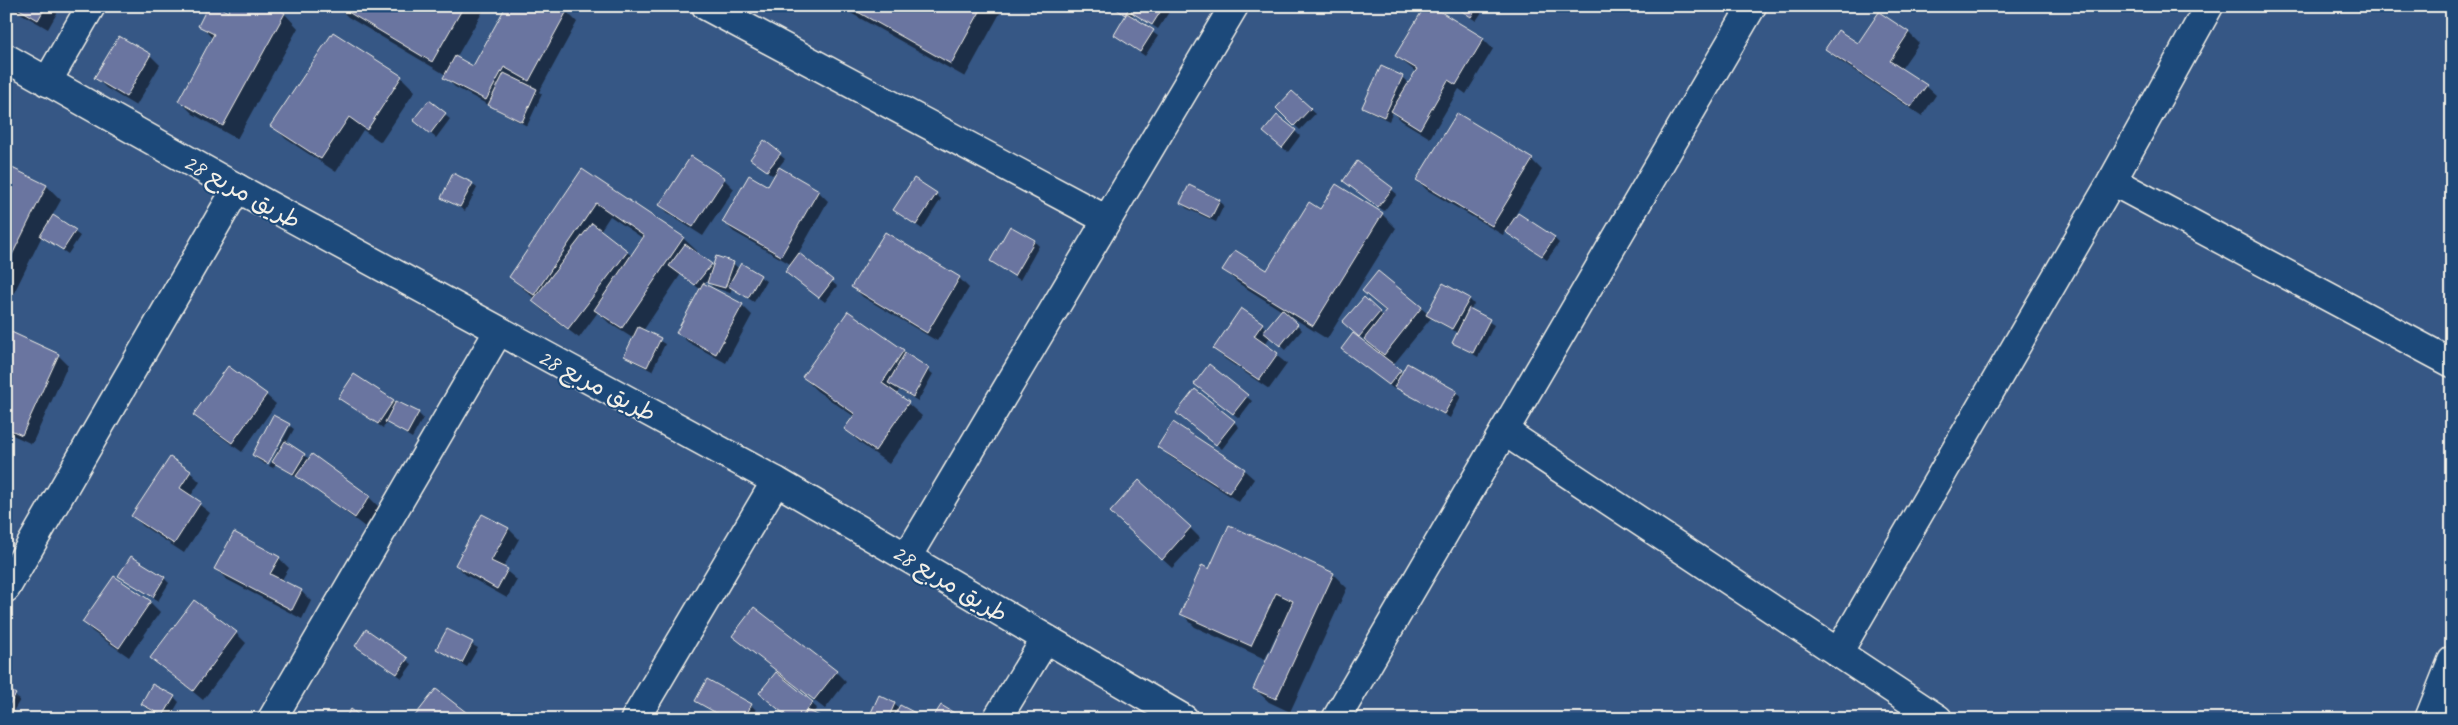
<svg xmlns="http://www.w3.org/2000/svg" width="2458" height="725" font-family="Caveat,'Playpen Sans Arabic',sans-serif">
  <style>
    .shadow { fill: #0007; fill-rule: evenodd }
    .building { fill: #6a75a0; stroke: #f4f1e8 }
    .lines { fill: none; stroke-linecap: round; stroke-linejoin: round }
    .minor-casing { stroke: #f4f1e8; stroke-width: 31 }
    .tertiary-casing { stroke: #f4f1e8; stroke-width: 31 }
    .minor { stroke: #1f4a7a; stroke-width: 28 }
    .tertiary { stroke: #1f4a7a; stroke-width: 28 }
    .labels { text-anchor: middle; stroke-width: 4; stroke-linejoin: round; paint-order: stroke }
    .street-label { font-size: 24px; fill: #f4f1e8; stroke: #1f4a7a }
  </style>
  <rect width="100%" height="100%" fill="#365785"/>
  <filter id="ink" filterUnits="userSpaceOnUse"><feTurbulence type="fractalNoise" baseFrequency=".02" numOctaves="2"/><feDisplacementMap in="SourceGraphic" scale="10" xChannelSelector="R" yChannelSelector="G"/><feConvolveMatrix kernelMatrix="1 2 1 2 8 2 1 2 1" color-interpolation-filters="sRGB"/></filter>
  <g filter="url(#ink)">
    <g class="shadow">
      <path d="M8,6H61L48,29Z"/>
      <path d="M269,6L285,14L298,28L237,139L193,114L180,101L213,39L200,25L229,14Z"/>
      <path d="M337,6H486L456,58L474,68L556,6L567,12L577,22L539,92L542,94L527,126L455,87L445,77L446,75L348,17Z"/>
      <path d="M838,6H1004L965,77Z"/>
      <path d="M1111,6H1163L1169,12L1158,29L1134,13L1131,17L1158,36L1145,56L1115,35L1127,16Z"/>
      <path d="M1429,6L1483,39L1493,49L1466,94L1459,89L1430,138L1402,121L1393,112L1389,121L1369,111L1364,107L1402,77L1407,82L1406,89L1416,72L1396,56Z"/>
      <path d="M1454,6H1486L1476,21Z"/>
      <path d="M1879,13L1909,33L1919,43L1901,69L1926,86L1936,95L1922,116L1837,59L1827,49L1858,44Z"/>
      <path d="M150,55L160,65L136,106L106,88L96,78Z"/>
      <path d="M401,77L415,91L381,142L363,130L336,172L286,139L272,125Z"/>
      <path d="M1292,93L1315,114L1300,130L1277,108Z"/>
      <path d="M429,102L450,119L436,138L420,125Z"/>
      <path d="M1457,115L1532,160L1542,170L1513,219L1554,238L1559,243L1547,260L1505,231L1503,235L1427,190L1417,180Z"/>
      <path d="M1295,131L1300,136L1288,152L1269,137Z"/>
      <path d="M764,142L785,159L778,168L818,191L828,201L798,254L837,286L825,302L786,272L792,265L734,232L724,222L769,188L778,171L772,175L757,163Z"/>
      <path d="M1358,163L1397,194L1384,211L1350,185Z"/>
      <path d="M6,166L47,186L61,200L52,216L80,236L68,254L42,236L11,299L6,297Z"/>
      <path d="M583,170L683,238L697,251L696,254L713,267L733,263L739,269L742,265L766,281L754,302L732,288L730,293L713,287L707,281L704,285L742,305L752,315L726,363L688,342L678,333L701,290L681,274L643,331L665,344L652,371L631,360L626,355L634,339L609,323L598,312L579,338L543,311L533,301L535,299L510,277ZM610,216L644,239L632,256L600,231Z"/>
      <path d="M724,179L734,189L703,236L670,215L660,205Z"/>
      <path d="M472,184L477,188L465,211L443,197Z"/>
      <path d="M936,194L941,199L922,229L895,210Z"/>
      <path d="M1219,201L1224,205L1216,222L1186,208L1182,203Z"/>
      <path d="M1320,210L1382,214L1396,228L1327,339L1287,314L1302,330L1285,350L1270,337L1264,345L1287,364L1269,389L1225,359L1215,349L1262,324L1267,329L1282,311L1238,283L1224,270L1267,272Z"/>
      <path d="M1034,241L1039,246L1020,280L991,261Z"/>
      <path d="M959,278L969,288L937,341L863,297L853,287Z"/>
      <path d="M1363,291L1421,308L1428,314L1469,299L1474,304L1470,310L1494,325L1478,357L1453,342L1458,333L1431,318L1393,365L1403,374L1456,392L1461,396L1450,418L1396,387L1394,389L1348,353L1378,352L1349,327L1364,299L1383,316L1386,312Z"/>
      <path d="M8,332L58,355L68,365L32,444L6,432Z"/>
      <path d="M903,351L933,374L918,401L899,390L897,394L922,416L889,464L860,443L846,429L855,417L817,391L803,377Z"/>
      <path d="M1209,366L1252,401L1239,418L1201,388Z"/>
      <path d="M266,395L276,404L242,452L205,425L195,415Z"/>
      <path d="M339,398L393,401L418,413L423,418L412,438L387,422L383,428Z"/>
      <path d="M1177,413L1234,422L1239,427L1222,449Z"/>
      <path d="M288,425L266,465L258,460L253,455Z"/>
      <path d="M290,426L294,429L286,444L369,497L379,507L365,527L299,477L298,478L276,464L273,468L269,466Z"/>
      <path d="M1159,446L1244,470L1254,479L1239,502L1169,456Z"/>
      <path d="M190,472L200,482L190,497L210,513L184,553L143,526L133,516Z"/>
      <path d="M483,515L509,529L519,539L503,568L517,580L507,598L466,575L456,565Z"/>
      <path d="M1122,522L1190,528L1200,538L1172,568Z"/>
      <path d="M279,558L289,568L281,581L301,591L311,601L302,619L226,579L216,569Z"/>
      <path d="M1209,571L1333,574L1347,588L1290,712L1269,702L1255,689L1280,634L1277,633L1265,659L1195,627L1181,613Z"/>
      <path d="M120,576L164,578L169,583L158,601Z"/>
      <path d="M150,602L160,612L129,657L93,632L83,622Z"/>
      <path d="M447,630L478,648L467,667L437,649Z"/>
      <path d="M367,631L412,664L402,678L356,645Z"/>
      <path d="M236,633L246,643L203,700L152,658Z"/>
      <path d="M733,636L836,672L846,682L825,709L790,682L788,684L817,708L812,714L823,719H790L760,693L778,672Z"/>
      <path d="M6,690L20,700L9,718L6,717Z"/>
      <path d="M174,697L179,702L169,719L148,709L143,704Z"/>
      <path d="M697,701L751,705L756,710L751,719H725Z"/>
      <path d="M894,704L899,708L900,707L922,719H869Z"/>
    </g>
    <g class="building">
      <path d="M14,6H46L38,20Z"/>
      <path d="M208,6H217L228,12L231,6H272L285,13L223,126L178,101L214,34L198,26Z"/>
      <path d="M338,6H464L432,62Z"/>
      <path d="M506,6H559L567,11L529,81L504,67L486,100L443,78L455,56L473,66Z"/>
      <path d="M847,6H983L951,64Z"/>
      <path d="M1112,6H1130L1125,15Z"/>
      <path d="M1134,6H1164L1152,25L1131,12Z"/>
      <path d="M1425,6H1431L1484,38L1456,85L1448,80L1420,129L1391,111L1417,69L1395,56Z"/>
      <path d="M1454,6H1478L1471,17Z"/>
      <path d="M1879,12L1909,32L1890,61L1927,85L1911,107L1825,49L1838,30L1858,43Z"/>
      <path d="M1127,13L1154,30L1140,52L1114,35Z"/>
      <path d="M333,32L402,76L367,130L349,117L321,159L270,126Z"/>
      <path d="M119,36L151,54L126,97L94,78Z"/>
      <path d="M1381,66L1403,76L1384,117L1362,107Z"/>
      <path d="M504,73L537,89L522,122L488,105Z"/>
      <path d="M1292,91L1311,108L1294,126L1276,108Z"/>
      <path d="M429,100L446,113L430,134L413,120Z"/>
      <path d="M1457,113L1533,159L1492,226L1416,180Z"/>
      <path d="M1277,115L1296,130L1282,148L1263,132Z"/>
      <path d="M764,140L781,153L767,171L750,159Z"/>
      <path d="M691,156L725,178L693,227L659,205Z"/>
      <path d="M1357,161L1393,188L1378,207L1343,181Z"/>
      <path d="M6,165L47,185L6,267Z"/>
      <path d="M779,167L819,190L781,256L722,222L749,175L768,186Z"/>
      <path d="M582,169L684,237L622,328L594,310L644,236L596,203L534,295L509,277Z"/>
      <path d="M453,173L473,183L460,207L441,198Z"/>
      <path d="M914,178L937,193L916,225L893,210Z"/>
      <path d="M1336,184L1383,213L1313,326L1222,270L1235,250L1267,270L1309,202L1320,209Z"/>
      <path d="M1189,185L1220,200L1211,218L1180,203Z"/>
      <path d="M1518,213L1555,237L1542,256L1505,232Z"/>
      <path d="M53,215L76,230L63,250L40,236Z"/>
      <path d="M592,223L628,251L568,329L532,301Z"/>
      <path d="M1010,226L1035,240L1014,276L990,261Z"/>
      <path d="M885,232L960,277L927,333L851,287Z"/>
      <path d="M685,244L712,264L695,285L669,266Z"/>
      <path d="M799,253L833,280L819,298L785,272Z"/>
      <path d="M716,256L734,262L725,288L707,283Z"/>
      <path d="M741,263L761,275L748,298L728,286Z"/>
      <path d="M1378,271L1422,307L1384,355L1364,339L1386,311L1362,291Z"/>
      <path d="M703,283L743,304L716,354L676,333Z"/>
      <path d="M1443,283L1470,298L1452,329L1426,315Z"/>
      <path d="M1364,297L1380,312L1359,337L1342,322Z"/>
      <path d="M1241,308L1263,323L1254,336L1278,353L1259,380L1213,349Z"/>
      <path d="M1469,308L1490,319L1473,353L1452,343Z"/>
      <path d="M1282,309L1298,324L1280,346L1263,332Z"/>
      <path d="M848,311L904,350L882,383L909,402L875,451L844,429L855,414L802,377Z"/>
      <path d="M638,327L661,338L647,367L624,356Z"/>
      <path d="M7,330L59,354L22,435L6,428Z"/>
      <path d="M1353,333L1401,370L1389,385L1341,349Z"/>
      <path d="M905,353L929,368L913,397L888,383Z"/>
      <path d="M1407,363L1457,391L1444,414L1394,387Z"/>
      <path d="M1209,364L1248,395L1233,414L1194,384Z"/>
      <path d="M228,366L267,394L232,443L193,415Z"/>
      <path d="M354,374L394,400L378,424L338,398Z"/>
      <path d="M1195,389L1235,421L1216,445L1176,413Z"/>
      <path d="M396,401L419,412L407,434L385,422Z"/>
      <path d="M273,415L290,424L268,464L252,455Z"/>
      <path d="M1173,422L1245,469L1229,493L1157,447Z"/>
      <path d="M285,441L305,454L293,474L272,462Z"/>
      <path d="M312,454L370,496L355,518L296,476Z"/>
      <path d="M170,457L191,471L180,488L201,502L174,544L131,516Z"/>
      <path d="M1139,480L1191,527L1162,560L1110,512Z"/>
      <path d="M482,514L509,528L491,561L508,569L497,589L455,565Z"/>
      <path d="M1229,525L1334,573L1276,699L1253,689L1293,601L1276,593L1251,646L1180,614L1202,565L1209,569Z"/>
      <path d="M234,532L280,557L270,574L302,590L292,610L214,569Z"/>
      <path d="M131,556L165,577L153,597L118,576Z"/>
      <path d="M114,576L151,601L119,648L82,622Z"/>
      <path d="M194,600L237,632L193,691L150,658Z"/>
      <path d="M754,607L837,671L814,700L732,636Z"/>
      <path d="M366,629L408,658L397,674L355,646Z"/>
      <path d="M447,629L473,642L462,663L436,649Z"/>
      <path d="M776,672L813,702L800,719H790L759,693Z"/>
      <path d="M707,679L752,704L744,719H727L695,701Z"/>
      <path d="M152,684L175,696L163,716L141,704Z"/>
      <path d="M6,688L16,694L6,710Z"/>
      <path d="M436,689L475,719H416L414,717Z"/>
      <path d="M879,695L895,703L888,719H868Z"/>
      <path d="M900,705L923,717L922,719H892Z"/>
      <path d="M941,705L961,717L960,719H932Z"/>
      <path d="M351,709L364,719H344Z"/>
      <path d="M807,710L826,719H803Z"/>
    </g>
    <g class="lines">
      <defs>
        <g id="minor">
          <path d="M706,6L1107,220"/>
          <path d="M47,82L91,6"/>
          <path d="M2112,181L2452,363"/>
          <path d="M1504,431L1938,719"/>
          <path d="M907,557L1234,6"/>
          <path d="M6,588L237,188"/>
          <path d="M1838,653L2112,181L2209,6"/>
          <path d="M272,719L498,332"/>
          <path d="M635,719L776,481"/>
          <path d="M997,719L1045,640"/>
          <path d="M1336,719L1752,6"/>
          <path d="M2429,719L2452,661"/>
        </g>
        <path id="tertiary" d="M6,58L237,188L776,481L1184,719"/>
      </defs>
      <use href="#minor" class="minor-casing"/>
      <use href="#tertiary" class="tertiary-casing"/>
      <use href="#minor" class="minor"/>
      <use href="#tertiary" class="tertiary"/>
    </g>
  </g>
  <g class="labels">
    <g class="street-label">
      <text transform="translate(242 191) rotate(29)" y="8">طريق مربع 28</text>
      <text transform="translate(597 385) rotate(28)" y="8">طريق مربع 28</text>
      <text transform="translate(950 583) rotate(31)" y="8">طريق مربع 28</text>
    </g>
  </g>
  <rect width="2458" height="725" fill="none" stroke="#1f4a7a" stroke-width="25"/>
  <rect x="12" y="12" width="2433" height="700" fill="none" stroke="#f4f1e8" stroke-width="2" filter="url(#ink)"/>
</svg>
